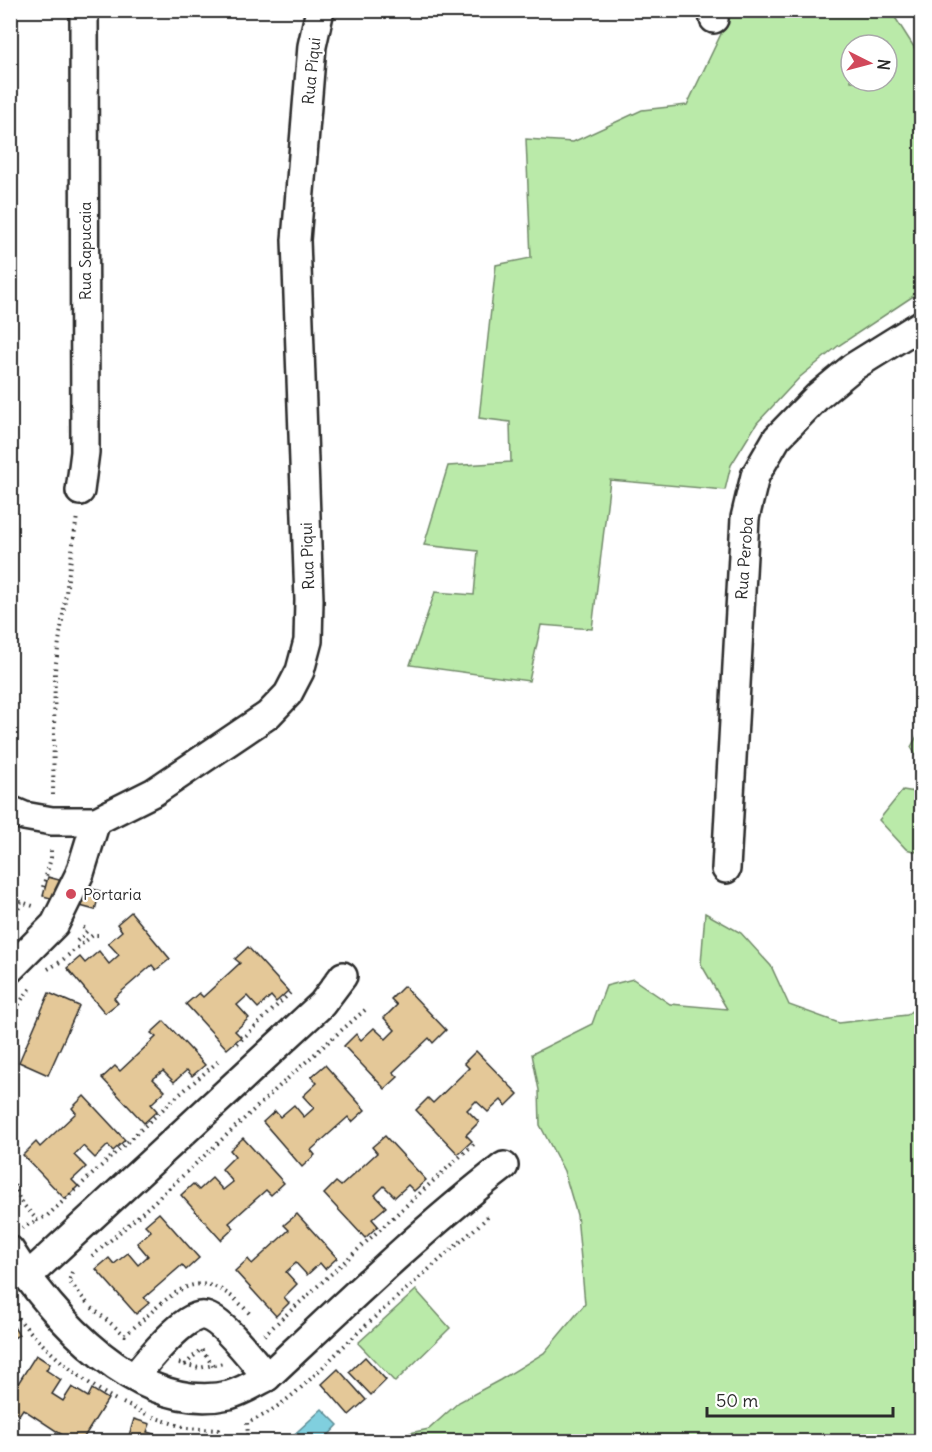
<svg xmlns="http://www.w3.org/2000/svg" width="932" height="1452" font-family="Delius,sans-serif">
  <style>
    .green { fill: #baeaa9; stroke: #728a6a; stroke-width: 1.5; fill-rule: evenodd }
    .water { fill: #80cfde; stroke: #5e8d96; stroke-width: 1.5 }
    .building { fill: #e4c898; stroke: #2b2b2b; stroke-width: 1.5 }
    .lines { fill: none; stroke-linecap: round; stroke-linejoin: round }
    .minor-casing { stroke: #2b2b2b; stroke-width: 32 }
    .path { stroke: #2b2b2b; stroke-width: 4; stroke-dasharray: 1.5 4.5; stroke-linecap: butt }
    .minor { stroke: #fff; stroke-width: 27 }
    .poi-dot { fill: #d1495b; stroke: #fff; stroke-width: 2 }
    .labels { text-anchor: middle; stroke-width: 4.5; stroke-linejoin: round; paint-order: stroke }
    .street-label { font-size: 16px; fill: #2b2b2b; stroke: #fff }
    .poi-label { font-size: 16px; fill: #2b2b2b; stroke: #fff; text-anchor: start }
  </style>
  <rect width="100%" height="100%" fill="#fff"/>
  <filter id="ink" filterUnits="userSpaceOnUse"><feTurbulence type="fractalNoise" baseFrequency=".0167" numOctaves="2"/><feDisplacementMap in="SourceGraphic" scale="12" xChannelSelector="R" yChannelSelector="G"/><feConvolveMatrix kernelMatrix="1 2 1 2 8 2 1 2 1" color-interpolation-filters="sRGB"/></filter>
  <g filter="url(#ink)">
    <g class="green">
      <path d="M732,11H891L921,58V291L838,346L800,377L757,423L731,465L725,490L610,480L592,629L541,625L529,681L410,665L435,592L474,595L478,551L424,545L448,466L511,462L510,422L479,418L496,265L531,258L526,139L573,142L642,110L687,105ZM851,45H887V81H851Z"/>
      <path d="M921,729V764L911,747Z"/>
      <path d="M903,790L921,793V853L906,849L879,820Z"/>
      <path d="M705,913L741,933L771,966L789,1005L839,1023L907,1015L921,1002V1441H407L410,1433L429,1429L459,1402L500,1380L544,1353L585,1304L577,1215L564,1171L540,1125L539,1090L532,1054L592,1024L606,986L633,979L670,1004L727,1009L701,964Z"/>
      <path d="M416,1290L450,1328L395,1382L358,1343Z"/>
    </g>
    <path class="water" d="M322,1409L338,1425L323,1441H287Z"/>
    <g class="building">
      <path d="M48,877L100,891L95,910L43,896Z"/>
      <path d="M131,912L170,959L156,970L152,965L114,998L118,1003L105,1013L67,968L80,957L85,963L99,951L109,964L119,955L108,943L122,931L117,924Z"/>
      <path d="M248,947L288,991L276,1002L271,996L258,1008L247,996L237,1005L249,1018L235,1031L241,1037L227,1049L186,1004L199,993L203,997L240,963L235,959Z"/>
      <path d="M404,986L446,1030L433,1043L429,1038L393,1072L398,1077L385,1089L344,1046L356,1034L361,1040L374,1028L386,1039L395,1030L384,1018L397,1005L391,999Z"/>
      <path d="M49,993L79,1006L48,1075L19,1062Z"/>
      <path d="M164,1021L205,1065L192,1076L187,1070L174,1082L163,1071L153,1079L165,1091L151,1104L157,1111L144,1123L102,1078L115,1066L120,1071L156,1037L151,1033Z"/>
      <path d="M476,1051L518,1094L506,1106L501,1100L488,1112L476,1101L467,1110L479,1122L466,1135L472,1141L458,1154L416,1110L428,1098L433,1103L469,1068L464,1063Z"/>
      <path d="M325,1065L365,1110L352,1122L348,1117L311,1150L315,1155L302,1167L263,1122L275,1111L280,1117L294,1105L304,1117L314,1108L303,1096L317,1083L311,1077Z"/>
      <path d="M84,1096L125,1140L113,1151L108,1145L95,1158L83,1146L74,1155L86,1167L72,1180L78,1186L65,1199L23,1155L36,1142L40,1147L76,1113L72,1108Z"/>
      <path d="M385,1136L426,1180L414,1191L408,1185L395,1197L384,1186L375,1195L386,1207L372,1219L378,1226L365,1238L324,1194L336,1182L341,1186L377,1153L372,1147Z"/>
      <path d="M243,1138L284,1183L271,1195L266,1190L229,1223L234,1228L221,1240L181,1195L193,1184L199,1190L212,1178L223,1190L233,1182L222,1169L235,1156L230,1150Z"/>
      <path d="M159,1213L199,1258L186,1270L182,1265L144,1298L149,1303L136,1314L96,1269L109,1258L114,1264L128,1253L138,1265L148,1256L137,1243L151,1231L145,1225Z"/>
      <path d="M297,1214L337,1258L325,1269L320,1263L307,1275L296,1263L286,1272L297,1284L284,1297L289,1303L276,1316L235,1271L248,1259L252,1264L289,1230L284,1225Z"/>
      <path d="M10,1321L19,1335L10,1340Z"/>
      <path d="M36,1355L50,1364L46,1370L61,1380L52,1394L63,1401L72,1387L88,1397L92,1389L108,1399L81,1442H61L64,1436L23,1409L19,1415L10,1409V1396Z"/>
      <path d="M365,1357L386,1380L371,1395L349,1372Z"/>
      <path d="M338,1369L366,1400L349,1415L322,1384Z"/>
      <path d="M134,1419L150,1424L147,1432L164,1437L163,1442H127Z"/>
    </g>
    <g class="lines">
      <defs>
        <g id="minor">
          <path d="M712,10L714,19"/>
          <path d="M80,491L85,452L84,10"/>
          <path d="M10,810L24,816L52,821H96L154,792L268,715L288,694L300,671L308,641L309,600L296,240L312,46L320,10"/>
          <path d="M726,869L745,518L755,476L777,438L818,396L853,367L922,324"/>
          <path d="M10,969L55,924L80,873L96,821"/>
          <path d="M10,1250C52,1318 139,1415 229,1395C243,1391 254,1384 267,1377C344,1305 420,1231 504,1166"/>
          <path d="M27,1277L322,1004L343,976"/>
          <path d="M135,1377C146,1362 187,1311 205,1316C223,1320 254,1362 267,1377"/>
        </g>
      </defs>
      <use href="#minor" class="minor-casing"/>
      <g class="path">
        <path d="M53,795L55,670L77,516"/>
        <path d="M43,887L51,858V847"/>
        <path d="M10,924L14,921L21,902L36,907"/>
        <path d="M77,941L87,931L83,927"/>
        <path d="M48,969L60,962L93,935H101"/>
        <path d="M10,1027C14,1010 21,999 32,987"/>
        <path d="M237,1044L292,991"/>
        <path d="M10,1174L20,1201L37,1220L47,1216L174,1099L221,1059"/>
        <path d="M22,1228L37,1220"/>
        <path d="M92,1256C186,1177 272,1089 365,1010"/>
        <path d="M72,1272L69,1281L87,1303"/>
        <path d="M92,1308L125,1335C172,1297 196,1254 250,1314"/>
        <path d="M10,1309C40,1345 75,1377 116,1400"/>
        <path d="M264,1335L476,1142"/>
        <path d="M179,1363L199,1368L224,1363"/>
        <path d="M185,1365L201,1349L214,1367"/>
        <path d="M123,1403L146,1414"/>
        <path d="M153,1417L186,1428L218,1430L221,1439L248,1435L247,1423C288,1406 315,1374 346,1344C392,1300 442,1259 489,1216"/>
      </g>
      <use href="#minor" class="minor"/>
    </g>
  </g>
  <circle class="poi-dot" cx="71" cy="894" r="6"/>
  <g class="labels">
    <g class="street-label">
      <text transform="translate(311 71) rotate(-84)" y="6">Rua Piqui</text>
      <text transform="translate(85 251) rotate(-90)" y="6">Rua Sapucaia</text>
      <text transform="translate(307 556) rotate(-92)" y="6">Rua Piqui</text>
      <text transform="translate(744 558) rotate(-86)" y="6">Rua Peroba</text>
    </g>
    <g class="poi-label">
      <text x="83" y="900">Portaria</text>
    </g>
  </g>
  <rect width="932" height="1452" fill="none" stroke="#fff" stroke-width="36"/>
  <rect x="18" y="18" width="896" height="1416" fill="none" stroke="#2b2b2b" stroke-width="2" filter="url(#ink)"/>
  <g transform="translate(869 63) rotate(96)"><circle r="28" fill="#ffffff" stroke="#aaaaaa" stroke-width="1.5"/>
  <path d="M0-4.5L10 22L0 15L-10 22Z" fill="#d1495b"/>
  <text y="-9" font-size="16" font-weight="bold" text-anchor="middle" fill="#2b2b2b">N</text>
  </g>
  <path d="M707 1407v9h186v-9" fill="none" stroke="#2b2b2b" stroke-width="3"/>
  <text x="716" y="1407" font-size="18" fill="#2b2b2b" stroke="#ffffff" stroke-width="4.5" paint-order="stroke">50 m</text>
</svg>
